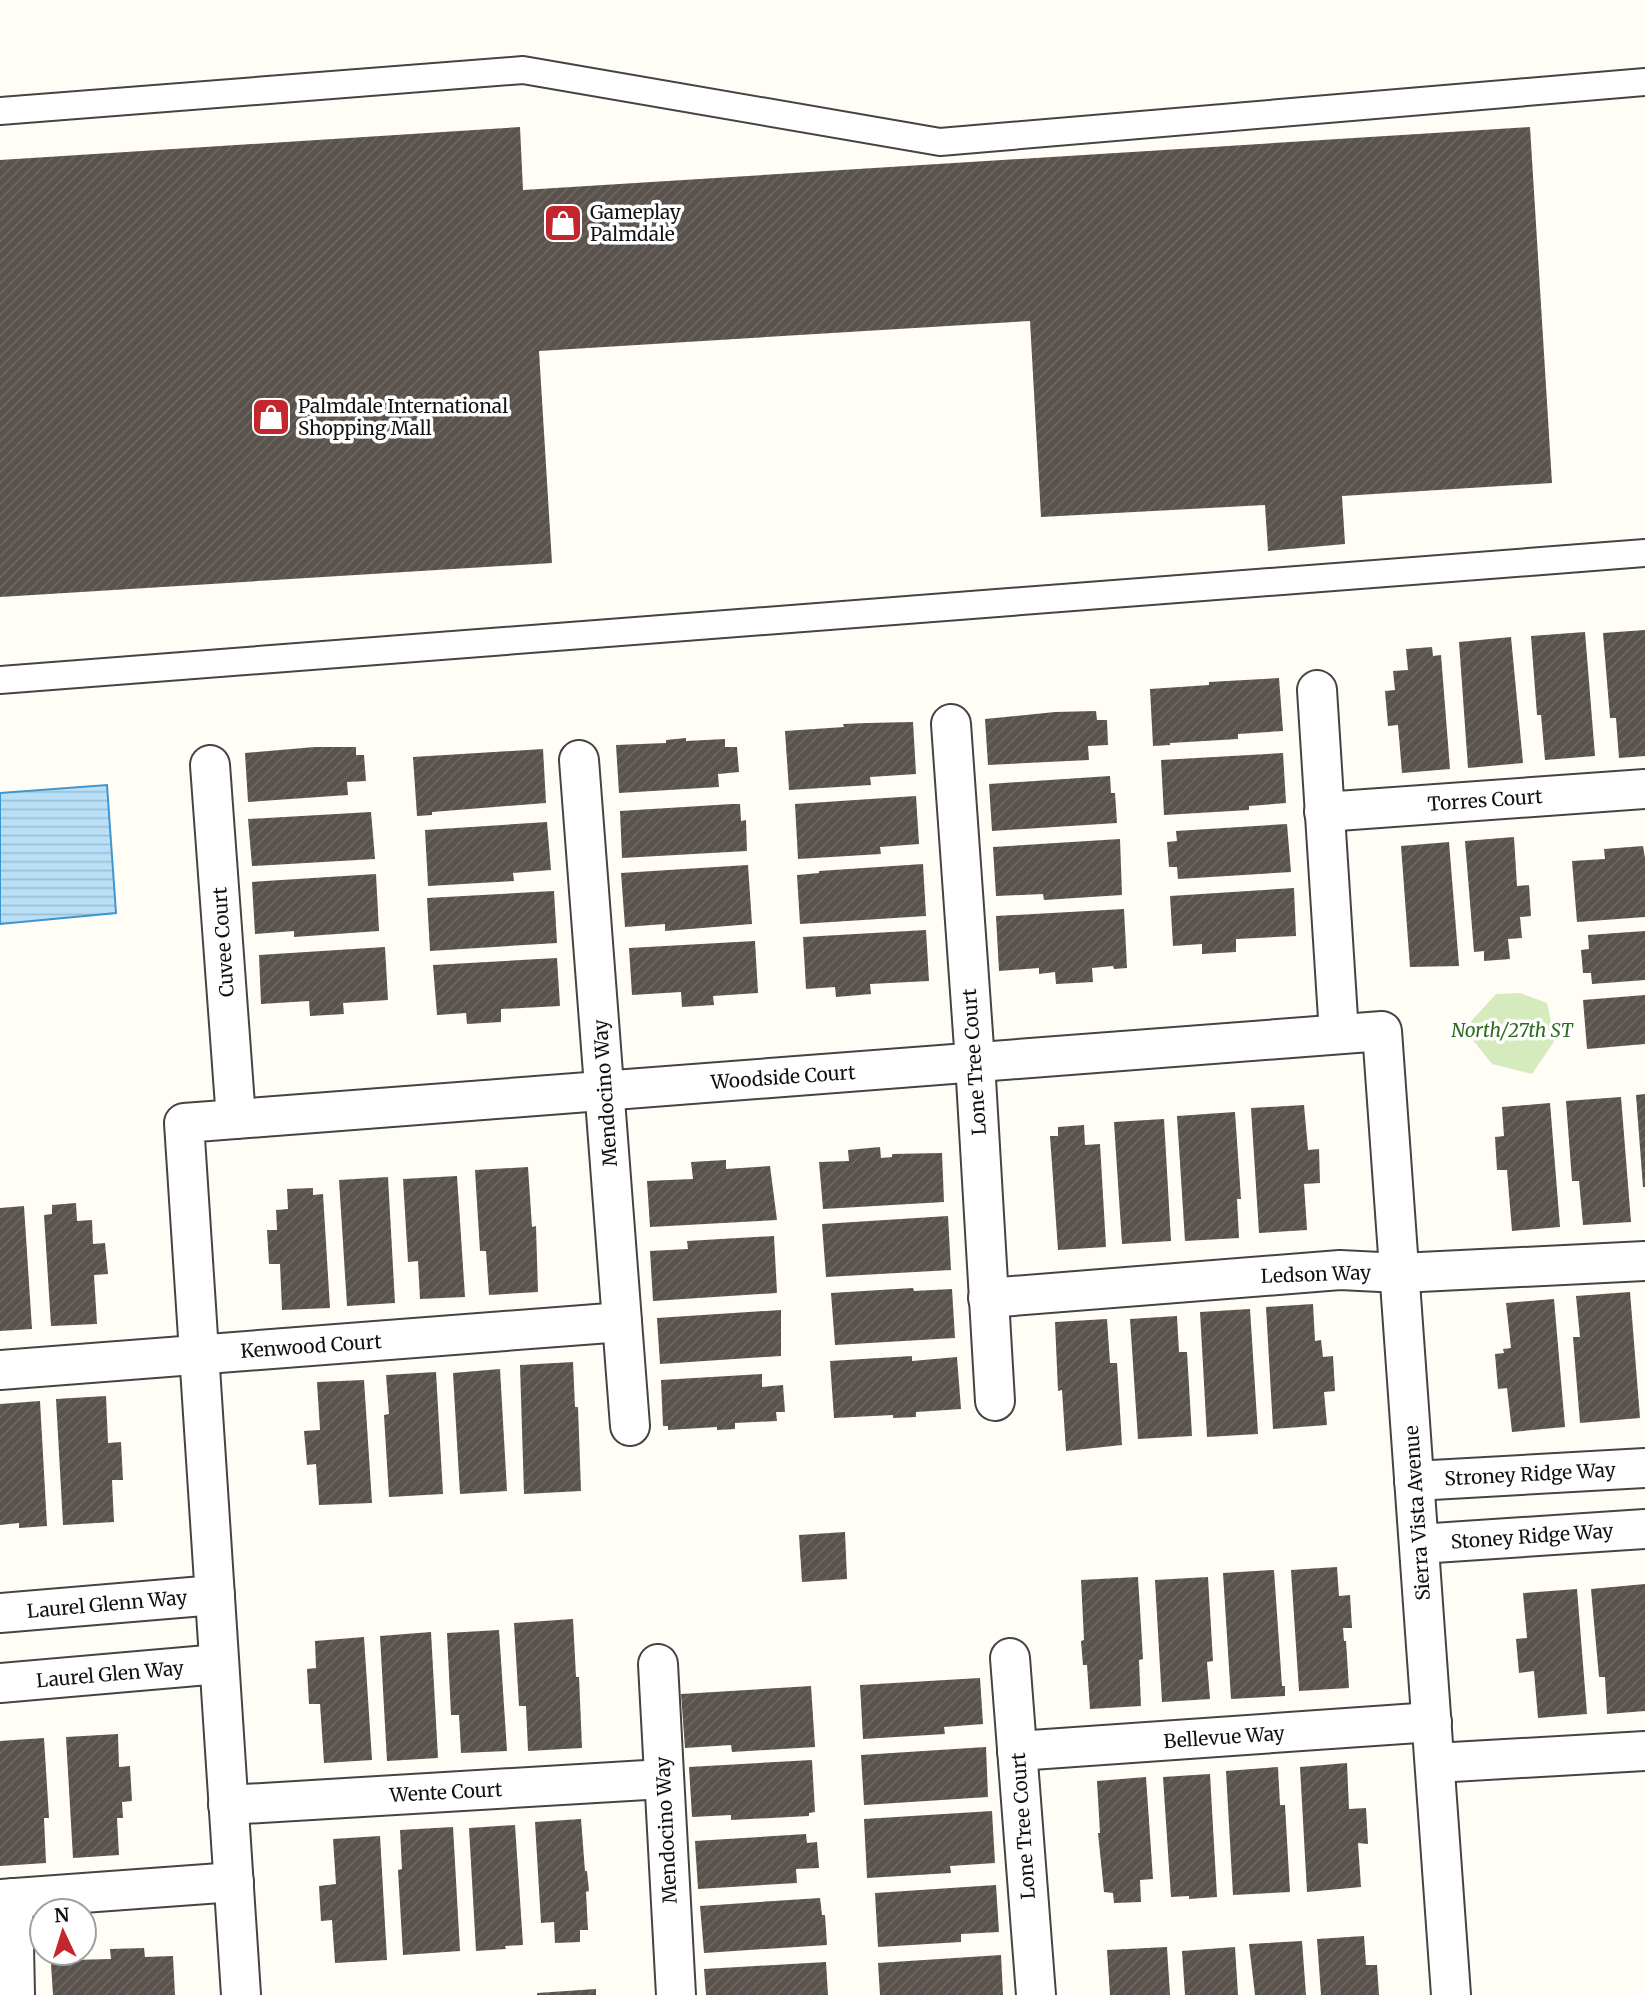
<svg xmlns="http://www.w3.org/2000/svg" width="1645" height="1995" font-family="Merriweather,serif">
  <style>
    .park { fill: #d5ebbd }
    .water { fill: url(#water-rules); stroke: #3f96cf; stroke-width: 2 }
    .building { fill: url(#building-hatch) }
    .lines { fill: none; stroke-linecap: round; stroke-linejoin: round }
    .service-casing { stroke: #444; stroke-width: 30 }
    .minor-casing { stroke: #444; stroke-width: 42 }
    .service { stroke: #fff; stroke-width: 26 }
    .minor { stroke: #fff; stroke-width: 38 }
    .labels { text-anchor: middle; stroke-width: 7; stroke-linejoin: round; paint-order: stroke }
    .poi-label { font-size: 19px; fill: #111; stroke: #fff; text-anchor: start }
    .street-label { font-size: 19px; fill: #111; stroke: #fff }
    .park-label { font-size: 19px; font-style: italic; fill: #2f6b1f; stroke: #fff }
  </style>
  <defs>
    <pattern id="water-rules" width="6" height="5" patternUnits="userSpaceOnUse" patternTransform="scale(1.75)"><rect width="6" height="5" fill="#b9e0f7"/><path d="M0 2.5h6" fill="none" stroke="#9ebfd3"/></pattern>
    <pattern id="building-hatch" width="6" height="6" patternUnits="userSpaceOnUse" patternTransform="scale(1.75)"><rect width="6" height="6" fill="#5a524d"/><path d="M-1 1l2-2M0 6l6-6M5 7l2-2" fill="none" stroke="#6d6662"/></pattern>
  </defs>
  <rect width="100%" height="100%" fill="#fffdf5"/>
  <path class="park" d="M1520,993L1547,1003L1555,1040L1532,1074L1492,1064L1464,1029L1496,994Z"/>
  <path class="water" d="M107,785L116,913L0,924V793Z"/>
  <g class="building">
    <path d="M520,127L523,190L1530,127L1552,483L1342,496L1345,544L1268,551L1265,505L1041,517L1030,321L539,351L552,563L0,597V160Z"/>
    <path d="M1645,630V756L1619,758L1616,718H1610L1603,633Z"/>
    <path d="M1585,632L1595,756L1545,760L1541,715H1537L1531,636Z"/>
    <path d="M1511,637L1523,763L1468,768L1459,642Z"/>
    <path d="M1432,647L1433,656L1441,655L1450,769L1402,773L1398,725L1388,726L1385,691L1395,690L1393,671L1408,670L1406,649Z"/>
    <path d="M1279,678L1283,731L1238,734V739L1170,743V745L1153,746L1150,689L1209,685V682Z"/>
    <path d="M1096,711L1097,720H1107L1108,745L1088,746L1089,760L988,765L985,719L1055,712Z"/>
    <path d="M913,722L916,774L870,777L871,785L789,790L785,731L844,727L843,724L867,723Z"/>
    <path d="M686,738V741L725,739V747H737L739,772L718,774L719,787L619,793L616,745L666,743V740Z"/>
    <path d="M315,747H356V755H364L366,781L347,782L348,795L248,802L245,753Z"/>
    <path d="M543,749L546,803L432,812V815L417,816L413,757Z"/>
    <path d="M1283,753L1286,803L1249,806V810L1164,815L1161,760Z"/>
    <path d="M1110,776L1111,793H1115L1117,823L992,831L989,784Z"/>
    <path d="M916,796L919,844L880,847L881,854L798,859L795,804Z"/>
    <path d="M732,804H740L741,821L746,820L747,851L622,858L620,811Z"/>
    <path d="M371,812L375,859L252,866L248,819Z"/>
    <path d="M547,822L551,870L513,873L514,881L428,886L425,830Z"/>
    <path d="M1287,824L1291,872L1178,879L1177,867H1169L1167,842L1177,841L1176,831Z"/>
    <path d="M1514,837L1517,886L1529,885L1531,916L1520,917L1522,938L1508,939L1510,959L1484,961V951L1474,952L1465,841Z"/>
    <path d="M1120,839L1122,895L1044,900L1043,894L996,896L993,847Z"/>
    <path d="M1449,842L1459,966L1410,967L1401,846Z"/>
    <path d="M1643,846L1645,858V917L1577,922L1572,861L1605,859L1604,849Z"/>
    <path d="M923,864L926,916L800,924L797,875L819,873V871Z"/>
    <path d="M748,865L752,924L665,931V924L625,927L621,873Z"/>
    <path d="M376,874L379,931L294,937V931L255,934L252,882Z"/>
    <path d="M1294,888L1296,936L1236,939V952L1202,954V944L1173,946L1170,896Z"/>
    <path d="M554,891L557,943L430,951L427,898Z"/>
    <path d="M1124,909L1127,968L1114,969L1113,966L1092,968L1093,982L1056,984L1055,972L1039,974V968L999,971L996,916Z"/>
    <path d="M926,930L929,981L870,984L871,994L836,997L835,987L806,989L803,937Z"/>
    <path d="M1645,931V980L1592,984L1591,973H1583L1581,950L1589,949L1588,935Z"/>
    <path d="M755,941L758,993L713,996L714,1005L682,1007L681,992L632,995L629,948Z"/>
    <path d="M385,947L388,1000L343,1003L344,1014L310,1016L309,1001L261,1004L259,955Z"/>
    <path d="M557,958L560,1006L501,1009V1022L467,1024L466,1013L437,1015L433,965Z"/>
    <path d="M1645,995V1044L1587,1049L1583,1000Z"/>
    <path d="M1645,1094V1187H1643L1636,1095Z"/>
    <path d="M1621,1097L1631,1222L1583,1225L1579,1181H1572L1566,1101Z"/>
    <path d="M1550,1103L1560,1227L1512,1231L1507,1170H1497L1495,1137L1504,1136L1502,1107Z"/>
    <path d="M1304,1105L1308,1150L1319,1149L1320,1183L1304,1184L1307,1230L1259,1233L1251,1108Z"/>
    <path d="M1235,1112L1241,1199H1237L1239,1238L1185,1241L1177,1116Z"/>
    <path d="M1164,1119L1171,1241L1122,1244L1114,1122Z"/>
    <path d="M1084,1125L1085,1145L1100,1144L1106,1247L1058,1250L1050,1136H1058V1127Z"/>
    <path d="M880,1147L881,1158L892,1157V1154L942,1153L944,1202L823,1209L819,1162L849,1161L848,1150Z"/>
    <path d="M726,1160V1169L770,1166L777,1220L650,1227L647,1181L693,1179L691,1162Z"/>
    <path d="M528,1167L532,1227L536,1226L538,1292L489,1295L486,1251H480L475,1170Z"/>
    <path d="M457,1176L465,1297L420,1299L418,1261L408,1262L403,1179Z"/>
    <path d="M388,1177L395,1303L347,1306L339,1180Z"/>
    <path d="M313,1188V1195L323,1194L330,1308L282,1310L280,1264H269L267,1230H277L276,1210L288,1209L287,1189Z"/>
    <path d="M76,1203L77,1221L92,1220L93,1244L105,1243L108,1274L94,1275L97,1324L51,1326L44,1215L52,1214V1205Z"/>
    <path d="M24,1206L32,1329L0,1331V1208Z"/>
    <path d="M948,1216L951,1270L826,1277L822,1224Z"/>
    <path d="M774,1236L777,1293L653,1301L650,1251L688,1249L687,1241Z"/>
    <path d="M913,1288L914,1291L952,1289L955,1338L835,1345L831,1293Z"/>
    <path d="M1630,1292L1640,1418L1580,1423L1573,1337H1580L1576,1296Z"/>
    <path d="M1554,1299L1565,1427L1512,1432L1507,1388L1498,1389L1495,1354L1504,1353L1503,1349L1511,1348L1506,1303Z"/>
    <path d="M1313,1304L1315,1341L1321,1340L1323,1357L1333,1356L1335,1391L1324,1392L1327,1425L1273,1429L1266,1307Z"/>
    <path d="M1250,1309L1258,1434L1207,1437L1200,1312Z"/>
    <path d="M781,1310V1356L660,1364L657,1318Z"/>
    <path d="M1177,1316L1179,1352H1187L1192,1436L1138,1439L1130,1319Z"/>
    <path d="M1107,1319L1110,1363H1117L1122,1445L1066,1451L1062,1390L1058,1391L1055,1322Z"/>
    <path d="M912,1356V1361L957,1357L961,1409L916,1412V1417L893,1418V1415L834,1418L830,1361Z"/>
    <path d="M573,1362L575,1407H578L581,1491L524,1494L520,1365Z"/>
    <path d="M500,1369L507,1491L460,1494L453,1373Z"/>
    <path d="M436,1372L443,1494L389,1497L384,1415L389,1414L386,1375Z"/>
    <path d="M762,1374V1387L783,1385L785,1412H776L777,1421L735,1423V1429L717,1430V1427L668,1430V1426H663L661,1380Z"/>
    <path d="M364,1380L372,1503L319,1505L316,1464L307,1465L304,1431L320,1430L317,1382Z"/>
    <path d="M106,1396L108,1443L121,1442L123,1480H112L114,1522L63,1525L56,1399Z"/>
    <path d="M40,1401L47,1526L19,1528V1523L0,1525V1404Z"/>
    <path d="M845,1532L847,1579L802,1582L799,1535Z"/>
    <path d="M1337,1567L1339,1596L1350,1595L1352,1628H1343L1344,1641H1346L1349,1688L1299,1691L1291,1570Z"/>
    <path d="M1274,1570L1282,1686H1285V1696L1231,1699L1223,1573Z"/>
    <path d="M1138,1577L1143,1659L1139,1660L1141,1706L1090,1709L1087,1665H1083L1081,1641L1084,1640L1081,1580Z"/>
    <path d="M1208,1577L1213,1661L1207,1662L1210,1699L1162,1702L1155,1580Z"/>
    <path d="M1645,1584V1711L1607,1714L1605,1677H1599L1591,1589Z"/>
    <path d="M1577,1589L1587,1714L1538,1718L1534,1671L1519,1673L1516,1639L1527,1638L1523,1593Z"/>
    <path d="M573,1619L576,1677H579L582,1748L528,1751L526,1706H519L514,1623Z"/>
    <path d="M499,1630L507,1751L461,1753L459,1715H451L447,1633Z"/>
    <path d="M431,1632L438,1758L387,1761L380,1636Z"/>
    <path d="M364,1637L372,1760L324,1763L320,1704H309L307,1669L316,1668L315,1641Z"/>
    <path d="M980,1678L983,1724L944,1727L945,1734L863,1739L860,1685Z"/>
    <path d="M811,1686L815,1747L732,1752L731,1745L685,1748L681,1694Z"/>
    <path d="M118,1734L119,1767L130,1766L132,1801L122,1802L123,1818H117L119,1855L73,1858L66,1737Z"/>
    <path d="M44,1738L49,1818H44L46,1863L0,1866V1741Z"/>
    <path d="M986,1747L988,1797L864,1805L861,1755Z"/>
    <path d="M812,1760L815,1812L809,1813V1816L731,1820V1815L692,1817L689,1767Z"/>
    <path d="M1347,1763L1349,1809L1366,1808L1368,1844L1358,1843L1361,1887L1307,1892L1300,1767Z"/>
    <path d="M1278,1767L1280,1805H1285L1290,1892L1233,1895L1226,1771Z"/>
    <path d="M1210,1774L1217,1897L1189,1899V1896L1171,1897L1163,1777Z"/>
    <path d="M1146,1777L1153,1879L1140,1880L1141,1902L1114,1903L1113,1893L1104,1892L1098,1833H1100L1097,1781Z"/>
    <path d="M992,1811L995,1863L950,1866L951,1873L867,1878L864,1819Z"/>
    <path d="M581,1819L585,1871H587L589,1891L586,1892L588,1930H580V1942L555,1943L554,1922L541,1923L535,1822Z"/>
    <path d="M515,1825L523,1945L505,1946L506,1949L476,1951L469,1828Z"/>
    <path d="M453,1827L460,1951L403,1955L398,1870L402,1869L400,1830Z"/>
    <path d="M806,1834L807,1843L817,1842L819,1868L796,1869L797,1883L698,1889L695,1841Z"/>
    <path d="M380,1836L387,1960L335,1963L332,1920L321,1921L319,1886L336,1884L333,1839Z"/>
    <path d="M996,1885L999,1932L961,1934V1942L878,1947L875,1893Z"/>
    <path d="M820,1898L822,1915H825L827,1945L704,1953L700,1906Z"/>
    <path d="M1364,1936L1366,1965H1377L1379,1995H1321L1317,1939Z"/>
    <path d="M1302,1941L1306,1995H1255L1249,1944Z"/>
    <path d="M1167,1947L1170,1995H1110L1107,1950Z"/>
    <path d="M1235,1947L1238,1995H1185L1182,1951Z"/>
    <path d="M144,1948L145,1957L173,1956L175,1995H53L51,1964L72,1963V1960L111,1959L110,1949Z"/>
    <path d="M1001,1955L1003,1995H880L878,1963Z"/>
    <path d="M826,1962L828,1995H706L704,1969Z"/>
    <path d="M596,1989V1995H537V1993Z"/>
  </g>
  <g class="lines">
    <defs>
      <g id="service">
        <path d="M0,111L523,70L940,142L1645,82"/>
        <path d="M0,680L1645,553"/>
      </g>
      <g id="minor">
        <path d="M1317,690L1339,1034"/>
        <path d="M951,724L975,1062L995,1401"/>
        <path d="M579,760L630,1426"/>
        <path d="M210,765L236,1119"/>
        <path d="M1324,812L1645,789"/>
        <path d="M988,1298L1340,1270L1400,1273L1645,1261"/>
        <path d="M0,1370L622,1322"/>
        <path d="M1414,1481L1645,1468"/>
        <path d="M1419,1544L1645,1529"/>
        <path d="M0,1613L215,1595"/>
        <path d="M1010,1658L1036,1995"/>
        <path d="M658,1664L676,1995"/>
        <path d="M0,1683L219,1664"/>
        <path d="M1017,1751L1432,1722"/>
        <path d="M1435,1763L1645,1751"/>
        <path d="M228,1805L663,1779"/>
        <path d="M13,1898L15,1995"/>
        <path d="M0,1899L234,1882"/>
        <path d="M241,1995L184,1123L1382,1031L1451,1995"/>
      </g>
    </defs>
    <use href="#service" class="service-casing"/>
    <use href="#minor" class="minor-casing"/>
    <use href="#service" class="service"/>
    <use href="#minor" class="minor"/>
  </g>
  <defs>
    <symbol id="shop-square" viewBox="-11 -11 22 22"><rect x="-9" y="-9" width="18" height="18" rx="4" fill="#c4262e" stroke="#fff"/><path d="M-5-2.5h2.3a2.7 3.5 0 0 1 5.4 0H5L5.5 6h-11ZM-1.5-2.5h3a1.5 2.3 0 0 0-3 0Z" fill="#fff"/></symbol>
  </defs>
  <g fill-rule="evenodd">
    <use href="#shop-square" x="541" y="201" width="44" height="44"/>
    <use href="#shop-square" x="249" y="395" width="44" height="44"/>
  </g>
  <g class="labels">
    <g class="poi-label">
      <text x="590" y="219">Gameplay<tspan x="590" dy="22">Palmdale</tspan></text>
      <text x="298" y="413">Palmdale International<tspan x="298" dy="22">Shopping Mall</tspan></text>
    </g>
    <g class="street-label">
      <text transform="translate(1485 800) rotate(-4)" y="7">Torres Court</text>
      <text transform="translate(223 942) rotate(-94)" y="7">Cuvee Court</text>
      <text transform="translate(974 1062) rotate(-94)" y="7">Lone Tree Court</text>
      <text transform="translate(783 1077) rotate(-4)" y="7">Woodside Court</text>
      <text transform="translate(605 1093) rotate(-94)" y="7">Mendocino Way</text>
      <text transform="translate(1316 1274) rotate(-2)" y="7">Ledson Way</text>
      <text transform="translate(311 1346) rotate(-4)" y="7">Kenwood Court</text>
      <text transform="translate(1530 1474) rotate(-3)" y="7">Stroney Ridge Way</text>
      <text transform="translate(1417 1513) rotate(-94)" y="7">Sierra Vista Avenue</text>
      <text transform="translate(1532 1536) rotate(-4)" y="7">Stoney Ridge Way</text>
      <text transform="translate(107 1604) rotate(-5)" y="7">Laurel Glenn Way</text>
      <text transform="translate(110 1674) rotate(-5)" y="7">Laurel Glen Way</text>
      <text transform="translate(1224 1737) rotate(-4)" y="7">Bellevue Way</text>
      <text transform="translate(446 1792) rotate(-3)" y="7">Wente Court</text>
      <text transform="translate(1023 1826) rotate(-94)" y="7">Lone Tree Court</text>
      <text transform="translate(666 1830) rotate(-93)" y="7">Mendocino Way</text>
    </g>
    <g class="park-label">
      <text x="1512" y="1037">North/27th ST</text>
    </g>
  </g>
  <g transform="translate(63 1932) rotate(356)"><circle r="33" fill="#ffffff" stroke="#a0a0a0" stroke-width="2"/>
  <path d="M0-5L12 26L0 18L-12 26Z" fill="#c4262e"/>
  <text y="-10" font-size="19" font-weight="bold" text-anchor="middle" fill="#111111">N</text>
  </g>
</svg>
